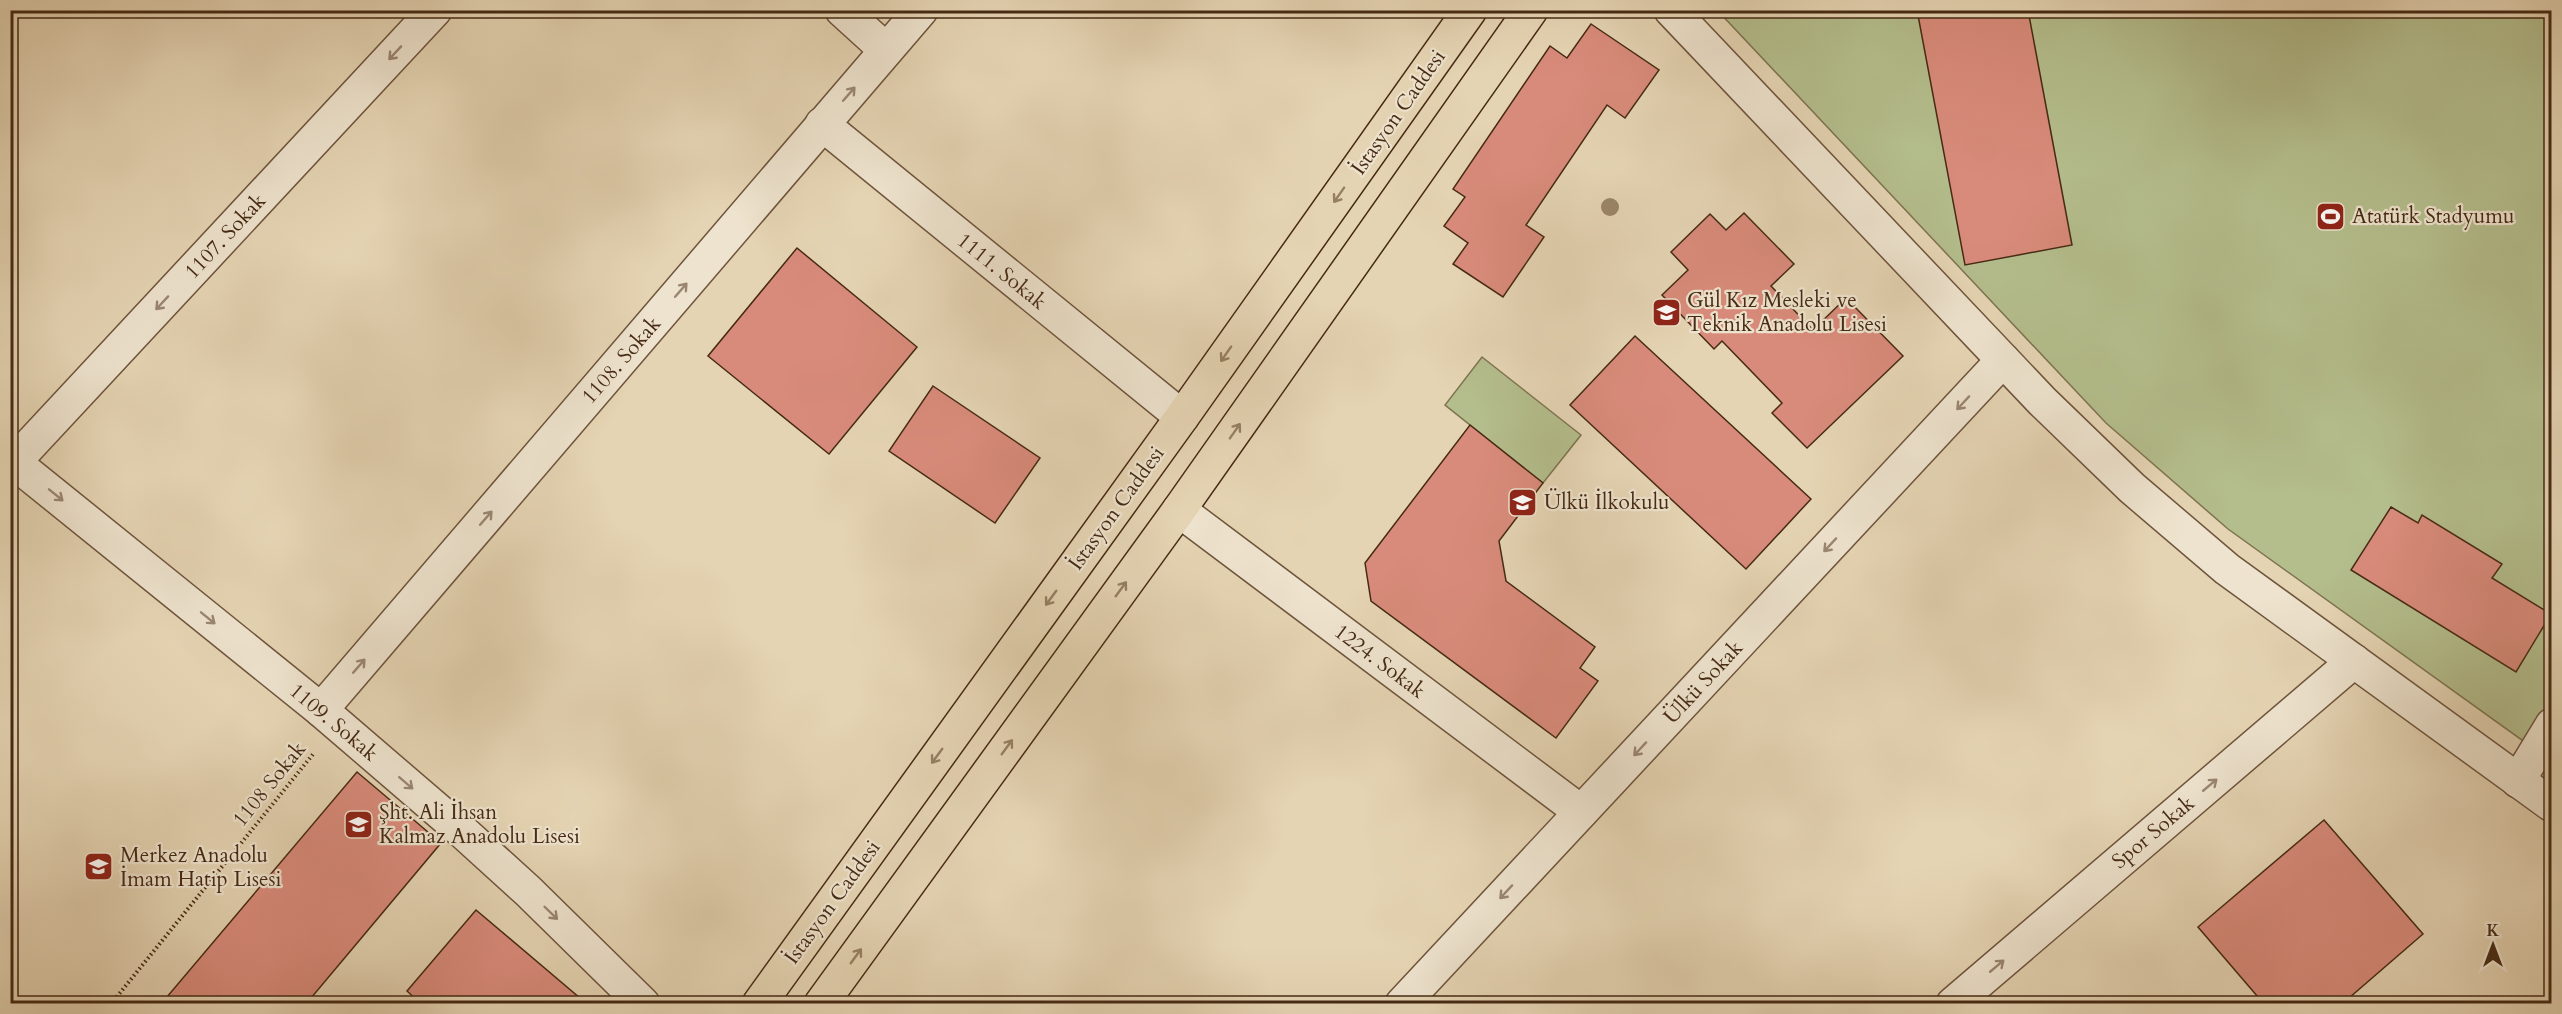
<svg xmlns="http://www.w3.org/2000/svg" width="2562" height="1014" font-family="Cardo,serif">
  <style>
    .green { fill: #b4bd8c; stroke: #7d7450; stroke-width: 1.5 }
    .building { fill: #d98b7b; stroke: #462a14; stroke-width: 1.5 }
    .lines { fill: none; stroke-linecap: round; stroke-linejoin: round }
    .minor-casing { stroke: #6e543c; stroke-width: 36 }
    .major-casing { stroke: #462a14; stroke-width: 36 }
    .path { stroke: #462a14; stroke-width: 4; stroke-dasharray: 1.5 3; stroke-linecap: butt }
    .minor { stroke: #eee3ce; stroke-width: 33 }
    .major { stroke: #e5d4b3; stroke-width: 33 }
    .tree { fill: #9a8669 }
    .oneway { stroke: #9a8671 }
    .oneway2 { stroke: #967f64 }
    .labels { text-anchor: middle; stroke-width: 4.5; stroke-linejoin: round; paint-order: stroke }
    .street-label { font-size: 21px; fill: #462a14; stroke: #eee3ce }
    .poi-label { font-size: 21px; fill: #462a14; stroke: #eee3ce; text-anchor: start }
  </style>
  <rect width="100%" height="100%" fill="#e5d4b3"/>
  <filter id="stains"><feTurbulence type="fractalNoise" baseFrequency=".00333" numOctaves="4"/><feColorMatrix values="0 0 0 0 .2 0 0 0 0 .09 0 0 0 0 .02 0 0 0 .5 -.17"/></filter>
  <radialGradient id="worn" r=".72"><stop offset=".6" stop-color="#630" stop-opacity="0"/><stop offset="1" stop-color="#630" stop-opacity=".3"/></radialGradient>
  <g class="green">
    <path d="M1718,11H2551V761L2228,529L2106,423Z"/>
    <path d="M1482,357L1581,435L1543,483L1445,405Z"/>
  </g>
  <g class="building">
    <path d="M1917,10H2028L2072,245L1965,265Z"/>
    <path d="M1591,24L1659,70L1625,118L1607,105L1526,225L1544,237L1503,297L1453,264L1468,243L1444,226L1465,197L1453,189L1550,46L1567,58Z"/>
    <path d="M1744,213L1794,264L1771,286L1813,330L1846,298L1903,356L1807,448L1772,413L1782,403L1722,341L1714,349L1662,295L1688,270L1671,252L1710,214L1726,230Z"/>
    <path d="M797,248L917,347L829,454L708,356Z"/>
    <path d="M1635,336L1811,499L1746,569L1570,405Z"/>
    <path d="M933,386L1040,458L995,523L889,451Z"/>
    <path d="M1470,425L1543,483L1499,541L1506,581L1595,647L1580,668L1598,681L1556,738L1371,601L1365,563Z"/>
    <path d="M2391,507L2418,523L2422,515L2502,564L2492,578L2551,614L2516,672L2351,570Z"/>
    <path d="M357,772L441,843L306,1004H161Z"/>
    <path d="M2324,820L2423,934L2342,1004H2264L2198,927Z"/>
    <path d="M476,910L587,1004H421L407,991Z"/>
  </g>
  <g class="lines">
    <defs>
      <g id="minor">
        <path d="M842,10L886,50"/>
        <path d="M1671,10L2042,401L2132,488L2227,569L2552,805"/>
        <path d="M822,124L1182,417"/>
        <path d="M10,459L321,710L463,832L528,891L643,1004"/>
        <path d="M15,461L435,10"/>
        <path d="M1179,510L1581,812"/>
        <path d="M321,710L921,10"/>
        <path d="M2518,781L2552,725"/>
        <path d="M1402,1004L2003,360"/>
        <path d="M1953,1004L2354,661"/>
      </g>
      <g id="major">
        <path d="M759,1004L1182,417L1470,10"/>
        <path d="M821,1004L1179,510L1531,10"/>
      </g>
    </defs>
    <use href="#minor" class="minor-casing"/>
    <use href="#major" class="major-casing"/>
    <path class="path" d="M111,1004L314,753"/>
    <use href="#minor" class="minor"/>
    <use href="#major" class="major"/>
  </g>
  <circle class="tree" cx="1610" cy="207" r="9"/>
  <defs><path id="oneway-shaft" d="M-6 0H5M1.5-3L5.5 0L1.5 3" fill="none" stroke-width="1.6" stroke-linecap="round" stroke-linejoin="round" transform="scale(1.5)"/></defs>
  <g class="oneway">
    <use href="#oneway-shaft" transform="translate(395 53) rotate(133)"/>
    <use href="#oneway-shaft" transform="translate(849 94) rotate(-49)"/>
    <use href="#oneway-shaft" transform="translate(681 290) rotate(-49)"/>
    <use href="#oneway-shaft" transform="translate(162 303) rotate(133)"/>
    <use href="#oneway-shaft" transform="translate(1963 403) rotate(133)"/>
    <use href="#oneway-shaft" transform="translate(56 495) rotate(39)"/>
    <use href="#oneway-shaft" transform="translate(486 518) rotate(-49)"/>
    <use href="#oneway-shaft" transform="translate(1830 545) rotate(133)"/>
    <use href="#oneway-shaft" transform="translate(208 618) rotate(39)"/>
    <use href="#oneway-shaft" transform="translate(359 666) rotate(-49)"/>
    <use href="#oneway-shaft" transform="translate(1640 749) rotate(133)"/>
    <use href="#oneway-shaft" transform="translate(406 783) rotate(41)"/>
    <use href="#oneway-shaft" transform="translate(2210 785) rotate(-40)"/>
    <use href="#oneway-shaft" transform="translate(1506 892) rotate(133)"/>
    <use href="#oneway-shaft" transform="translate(551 913) rotate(44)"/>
    <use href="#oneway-shaft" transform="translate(1997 966) rotate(-40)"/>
  </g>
  <g class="oneway2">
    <use href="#oneway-shaft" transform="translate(1339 195) rotate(125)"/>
    <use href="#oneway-shaft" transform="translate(1226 354) rotate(125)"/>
    <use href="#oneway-shaft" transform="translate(1235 431) rotate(-55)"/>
    <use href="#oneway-shaft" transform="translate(1121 589) rotate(-54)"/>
    <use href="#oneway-shaft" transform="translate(1051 598) rotate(126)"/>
    <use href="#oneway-shaft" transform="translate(1007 747) rotate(-54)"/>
    <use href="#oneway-shaft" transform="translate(937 756) rotate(126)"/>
    <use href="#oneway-shaft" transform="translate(856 956) rotate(-54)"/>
  </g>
  <defs>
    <symbol id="stadium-square" viewBox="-11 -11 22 22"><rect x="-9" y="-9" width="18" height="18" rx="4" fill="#8f2418" stroke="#eee3ce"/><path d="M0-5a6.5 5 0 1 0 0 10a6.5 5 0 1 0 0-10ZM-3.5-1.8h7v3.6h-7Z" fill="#fff"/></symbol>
    <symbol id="school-square" viewBox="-11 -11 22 22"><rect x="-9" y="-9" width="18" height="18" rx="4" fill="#8f2418" stroke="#eee3ce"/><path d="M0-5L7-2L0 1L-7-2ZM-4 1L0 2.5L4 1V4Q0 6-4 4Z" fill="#fff"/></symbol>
  </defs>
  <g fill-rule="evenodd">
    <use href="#stadium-square" x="2314" y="200" width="33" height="33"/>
    <use href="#school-square" x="1650" y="296" width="33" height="33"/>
    <use href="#school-square" x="1506" y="486" width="33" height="33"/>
    <use href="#school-square" x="342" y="808" width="33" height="33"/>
    <use href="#school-square" x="82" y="850" width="33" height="33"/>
  </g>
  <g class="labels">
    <g class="street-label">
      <text transform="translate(1398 112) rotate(-55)" y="7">İstasyon Caddesi</text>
      <text transform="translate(225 236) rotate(-47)" y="7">1107. Sokak</text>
      <text transform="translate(1002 271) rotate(39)" y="7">1111. Sokak</text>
      <text transform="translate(621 360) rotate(-49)" y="7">1108. Sokak</text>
      <text transform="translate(1116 508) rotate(-54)" y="7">İstasyon Caddesi</text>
      <text transform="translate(1380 661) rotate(37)" y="7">1224. Sokak</text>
      <text transform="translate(1703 682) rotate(-47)" y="7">Ülkü Sokak</text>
      <text transform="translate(334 722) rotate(40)" y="7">1109. Sokak</text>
      <text transform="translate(269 784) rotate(-51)" y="7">1108 Sokak</text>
      <text transform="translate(2153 832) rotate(-40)" y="7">Spor Sokak</text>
      <text transform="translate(832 902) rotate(-54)" y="7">İstasyon Caddesi</text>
    </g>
    <g class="poi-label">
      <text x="2352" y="223">Atatürk Stadyumu</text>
      <text x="1687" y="307">Gül Kız Mesleki ve<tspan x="1687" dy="24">Teknik Anadolu Lisesi</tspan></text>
      <text x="1544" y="509">Ülkü İlkokulu</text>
      <text x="379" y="819">Şht. Ali İhsan<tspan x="379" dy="24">Kalmaz Anadolu Lisesi</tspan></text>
      <text x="120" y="862">Merkez Anadolu<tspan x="120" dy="24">İmam Hatip Lisesi</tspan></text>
    </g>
  </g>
  <rect width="2562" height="1014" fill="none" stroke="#e5d4b3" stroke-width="36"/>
  <rect x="12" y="12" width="2538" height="990" fill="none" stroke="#462a14" stroke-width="3"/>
  <rect x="18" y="18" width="2526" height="978" fill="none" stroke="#462a14" stroke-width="1.5"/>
  <g transform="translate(2493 945)" stroke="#eee3ce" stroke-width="4.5" paint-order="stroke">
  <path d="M0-4.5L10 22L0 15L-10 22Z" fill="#462a14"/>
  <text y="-9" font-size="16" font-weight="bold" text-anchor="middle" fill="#462a14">K</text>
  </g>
  <rect width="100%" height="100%" filter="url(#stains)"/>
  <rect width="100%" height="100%" fill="url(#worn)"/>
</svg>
